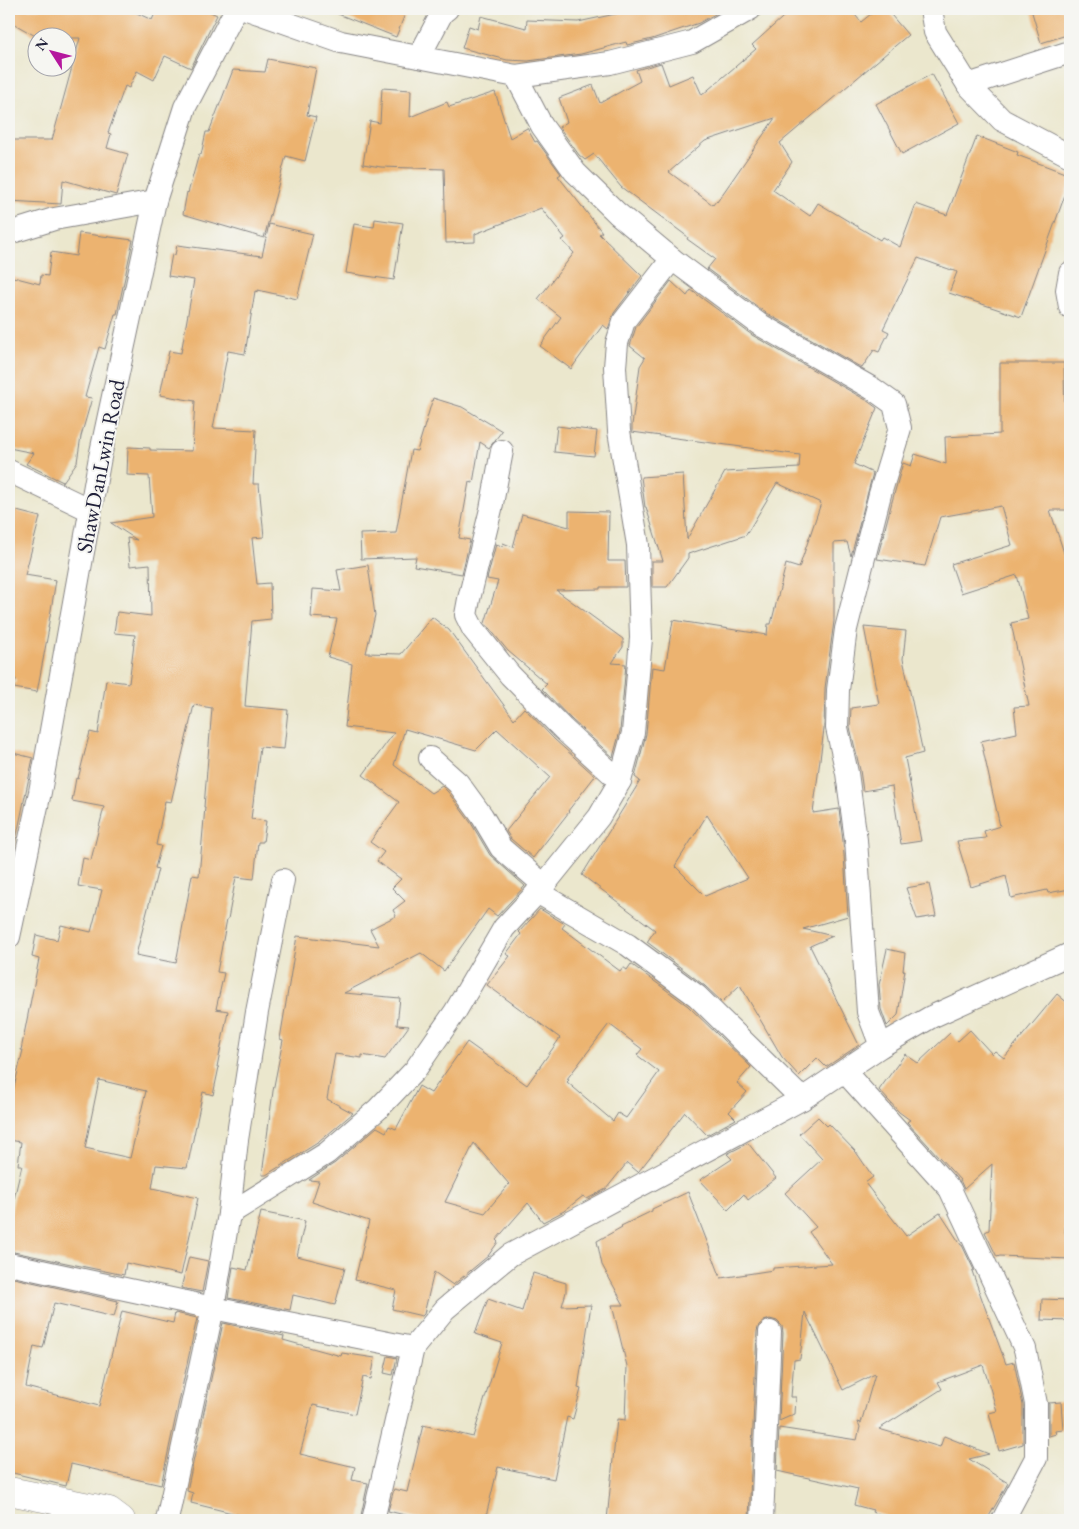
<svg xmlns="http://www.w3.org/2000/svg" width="1079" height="1529" font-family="'EB Garamond',serif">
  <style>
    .building { fill: #ecb36f; fill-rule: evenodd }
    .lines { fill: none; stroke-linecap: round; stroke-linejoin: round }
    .minor-casing { stroke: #868484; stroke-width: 24 }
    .secondary-casing { stroke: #868484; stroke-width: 29 }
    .minor { stroke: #fff; stroke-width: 22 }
    .secondary { stroke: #fff; stroke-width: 28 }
    .labels { text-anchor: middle; stroke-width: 4; stroke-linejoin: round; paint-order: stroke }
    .street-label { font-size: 22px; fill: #22223b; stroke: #f6f6f2 }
  </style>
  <rect width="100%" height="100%" fill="#f6f6f2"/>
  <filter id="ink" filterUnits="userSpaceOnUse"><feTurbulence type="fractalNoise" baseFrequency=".02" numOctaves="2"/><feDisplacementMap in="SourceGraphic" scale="10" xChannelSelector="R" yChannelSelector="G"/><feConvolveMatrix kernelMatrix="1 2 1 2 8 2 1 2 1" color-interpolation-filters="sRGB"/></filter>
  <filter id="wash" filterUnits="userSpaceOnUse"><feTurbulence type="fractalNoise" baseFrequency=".0096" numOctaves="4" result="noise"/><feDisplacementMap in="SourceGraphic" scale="20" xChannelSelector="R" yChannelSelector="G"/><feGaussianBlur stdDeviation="1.12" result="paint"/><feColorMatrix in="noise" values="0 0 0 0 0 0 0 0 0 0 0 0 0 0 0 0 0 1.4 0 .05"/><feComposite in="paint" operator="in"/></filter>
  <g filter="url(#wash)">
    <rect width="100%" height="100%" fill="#ebe7cd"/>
    <g id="blocks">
      <g class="building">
        <path d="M9,9H128L152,20L157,9H204L217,15L191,68L165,56L154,80L137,71L129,88L125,86L108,133L111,134L107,148L128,154L116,195L63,180L61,204L9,201V140H52L80,38H39L9,21Z"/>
        <path d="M328,9H407L396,37L328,10Z"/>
        <path d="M639,9H724L699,23L652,39L627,45L626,42L581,54L528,61L507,60L462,48L469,26L478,29L481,16L526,28L527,20L578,22Z"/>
        <path d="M792,9H850L861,22L877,9H886L908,35L780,143L792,162L773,190L810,216L818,203L880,240L882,237L900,247L916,204L947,215L977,136L1018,152L1017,155L1070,175V181L1021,317L949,293L957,272L918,258L883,329L889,332L879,352L874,350L862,368L766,313L707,269L715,259L687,239L688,237L621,187L594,154L585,160L579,155L559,127L567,122L559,98L593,85L600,103L640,81L636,70L661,63L669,85L693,75L702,95L756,49L752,45ZM775,118L717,202L716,201L713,205L669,172L705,141Z"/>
        <path d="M1031,9H1063L1070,34L1041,43Z"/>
        <path d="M268,59L316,68L307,115L316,117L305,161L286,156L264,238L183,214L187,192L188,193L199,154L201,155L206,132H209L233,70L265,72Z"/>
        <path d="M932,74L959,123L902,154L876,104Z"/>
        <path d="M382,88L411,90L410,117L447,102L449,107L495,92L510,138L527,128L535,142L537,141L561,174L558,176L602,232L599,234L642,276L614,313L608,329L603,325L571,369L540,346L561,317L538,299L574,253L562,240L565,238L541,208L475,234V242L446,243L444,169L381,167L363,164L370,121L380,123Z"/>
        <path d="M375,219L403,223L394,280L346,273L354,224L374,227Z"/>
        <path d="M269,224L313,234L297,299L258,290V292L255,291L245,354L228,351L213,428L256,430L253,484H259L264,537L252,538L257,584L270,583L271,619L252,621L245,706L288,710L284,749L260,747L251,819L266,821L263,842H258L254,879L236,877L228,919H227L217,972L224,973L216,1009L228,1011L217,1067H219L213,1095L203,1092L187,1168L156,1165L152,1188L198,1198L181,1275L126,1263L124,1275L9,1251V1220L22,1165H18L21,1142L9,1140V1108L23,1050H21L39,959L32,957L36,935L57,940L61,925L91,932L102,890L78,886L83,858L91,860L104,807L72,801L76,778L78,779L90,732L98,734L106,680L129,683L135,635L114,633L117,612L151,616L150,564L130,566L127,538L137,540L111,523L152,517L149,476L127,475L128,447L150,448V450L192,451L195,401L160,395L169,351L181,353L194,280L168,276L172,254L175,255L177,245L262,256ZM194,705L212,708L204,807H205L199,876L192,875L176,963L136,955L158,869L155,868L161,846L156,845L165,801L171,802ZM99,1080L146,1091L130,1158L85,1148Z"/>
        <path d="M79,233L133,240L117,314H115L105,349L99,347L85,397L92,398L81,436L77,462L63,482L26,464L34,453L9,448V276L40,284L41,275L48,276L51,252L76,256Z"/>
        <path d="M671,281L687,296L691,290L752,335L866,400L877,408L854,464L873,473L851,556L847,542L834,543V621L825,688L824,729L813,813L839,809L843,841L848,916L803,929L833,936L810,946L859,1045L826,1067L817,1058L799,1076L782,1057L740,985L722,1002L705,986L647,942L655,930L582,875L640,781L635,777L646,734L652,667L665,669L673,620L767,635L768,624H771L786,564L799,568L821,503L777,483L746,535L688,554V558L667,587H652V561H663L646,507H645L641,477L683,474L687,539L725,472L799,468L800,455L632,432V425L640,366L645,358L630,346L636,327ZM707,815L748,878L705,896L675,866Z"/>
        <path d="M1000,363H1064L1065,433L1070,432V510H1050L1065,556L1070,555V889L1048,893L1047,890L1011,898L1006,876L971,887L957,841L986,838L984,831L1000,826L981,741L1017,733L1014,707L1029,706L1011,623L1028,619L1017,575L961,593L951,564L1012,545L1001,506L940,517L925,566L877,559L893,498L903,463L911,466L915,454L946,464L945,437L1000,434Z"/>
        <path d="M433,398L462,407L502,431L489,448L480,442L473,483L469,482L459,538L470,540L462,574L414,566L416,557L361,559L360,534L396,533L411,450L417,451Z"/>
        <path d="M557,426L597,431L594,456L554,452Z"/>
        <path d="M9,509L40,517L25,575L56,580L48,628H49L37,692L14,688L16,679L9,678Z"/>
        <path d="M569,511L609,512L608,561H625L626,587H600V589L556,590L623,639V647L612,663L626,664L620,731L613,757L572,720L542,689L547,684L508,651L485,623L498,581L487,579L496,544L502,546L503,543L513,547L522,514L569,527Z"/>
        <path d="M368,565L375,615L366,653L401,654L432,617L449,630L514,719L524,708L554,739L595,776L568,811L569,812L533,858L511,839L506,831L550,777L497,729L476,750L405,729L394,765L431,793L442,786L448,792L471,823L490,855L525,886L497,916L488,909L444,971L421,953L344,993L400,998L397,1025L409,1026L385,1059L362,1055V1058L335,1054L327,1099L353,1113L319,1142L266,1175H262L273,1091L283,1040L280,1039L297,936L379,946L370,929L396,916L393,910L405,901L392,888L401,879L377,861L384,852L370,842L399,802L363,775L394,733L345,727L352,664L328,657L337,619L311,617L313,589L341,591L337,570Z"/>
        <path d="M864,627L906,631L903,659L923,753L905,758L921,841L901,844L892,786L863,791L860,770L850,727L851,708L879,704Z"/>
        <path d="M9,752L33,758L14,849L9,848Z"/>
        <path d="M929,884L936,916L917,919L906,888Z"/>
        <path d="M540,909L565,924L562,928L620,971L623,967L627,970L631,964L688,1006L751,1067L737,1083L747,1092L729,1112L736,1119L707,1135L685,1112L639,1171L638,1172L627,1163L606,1189L587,1199L583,1196L564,1211L543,1222L528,1203L496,1240L498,1242L488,1256L453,1285L434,1272L424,1314L422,1316L392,1309L396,1290L355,1280L369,1221L312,1202L319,1181L309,1180L335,1163L377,1127L386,1132L389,1126L396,1129L419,1086L431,1093L467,1042L527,1085L560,1038L487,985L510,956L506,954L521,934L519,932ZM609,1024L642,1049L637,1055L659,1072L626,1118L618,1113L613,1121L567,1082L569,1080L567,1079ZM474,1143L509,1184L485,1213L445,1202Z"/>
        <path d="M887,949L905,953L903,971L905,970L898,1015L887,1026L881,1009L879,985Z"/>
        <path d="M1057,994L1070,1005V1134L1065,1233H1070V1259L1000,1256L997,1257L985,1232L989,1230L992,1164L964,1189L960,1180L907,1122L910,1120L899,1112L879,1090L905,1054L918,1063L950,1033L958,1041L970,1030L992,1054L995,1051L1004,1058Z"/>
        <path d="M818,1117L827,1126L829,1124L856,1152L873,1177L865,1183L906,1236L940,1213L961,1245H962L974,1270L972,1271L984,1305L1006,1364L1014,1362L1023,1405V1444L999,1451L989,1413L997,1411L983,1365L938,1382L942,1389L879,1429L940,1447L944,1436L989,1454L969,1459L1008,1483L987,1520H898L872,1512L873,1510L854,1505L858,1489L777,1471L779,1428L857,1440L860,1427L858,1422L861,1423L875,1374L843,1390L805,1312L800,1359L794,1360L791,1397H796L795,1414L779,1421L783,1333L782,1326L777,1321L770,1319L764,1321L759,1325L757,1331L749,1520L657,1518V1520H607L617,1419L625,1420L627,1366L612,1305H624L602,1265L597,1241L622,1227L621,1226L652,1211V1209L688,1192L721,1278L773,1270V1268L832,1264L809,1232L816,1227L785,1193L822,1159L799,1134Z"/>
        <path d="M748,1143L776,1178L748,1200L744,1194L728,1210L700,1180L732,1159L727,1154Z"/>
        <path d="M261,1212L305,1221L297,1256L345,1268L335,1305L293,1295L290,1310L228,1298L233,1267L247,1270Z"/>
        <path d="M189,1257L208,1261L202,1292L181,1288Z"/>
        <path d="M533,1273L566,1283V1292L562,1306L591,1305L578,1388L581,1389L573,1419L567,1417L554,1479L498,1467L485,1520H426L388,1511L394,1489L407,1492L423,1425L473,1437L502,1343L475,1334L488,1299L522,1311Z"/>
        <path d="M9,1277L118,1301L114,1317L54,1303L43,1348L34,1346L26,1387L99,1406L122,1311L173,1323L175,1313L197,1318L161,1485L71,1464L66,1486L9,1472V1323L13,1303L9,1302Z"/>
        <path d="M1042,1299L1070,1300V1321L1041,1320Z"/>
        <path d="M223,1323L284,1336L283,1340L341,1356L342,1353L375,1358L371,1379L363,1377L355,1414L313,1405L300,1454L355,1467L352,1480L368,1483L360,1520H261L191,1503L193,1493L187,1491Z"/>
        <path d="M388,1356L397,1358L393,1375L384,1373Z"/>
        <path d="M1061,1402L1063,1430L1055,1431L1056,1434L1049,1436V1403Z"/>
      </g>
    </g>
  </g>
  <g filter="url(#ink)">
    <use href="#blocks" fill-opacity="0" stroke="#868484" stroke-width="1"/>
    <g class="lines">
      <defs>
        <g id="minor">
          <path d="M247,9L341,42L516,76L610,63L692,42L750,9"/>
          <path d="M931,9L935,32L968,85L1002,120L1070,156"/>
          <path d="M419,57L442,13L447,9"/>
          <path d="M516,76L542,126L575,172L617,213L672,259L759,324L873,389L894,404L900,428L880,494L846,629L838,690L837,728L847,773L856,840L868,1012L881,1046"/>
          <path d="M968,85L1067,53"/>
          <path d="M9,233L54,219L155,201"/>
          <path d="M1070,273L1067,290L1070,307"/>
          <path d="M502,451L491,509L469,599L466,615L473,629L510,675L563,729L620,781"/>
          <path d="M9,471L90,510"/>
          <path d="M430,758L458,783L482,816L501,848L544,885"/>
          <path d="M537,892L628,945L697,996L802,1099"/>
          <path d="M9,937L40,792L100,457L155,201L185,107L236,9"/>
          <path d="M845,1072L950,1189L1025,1349L1036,1404V1458L1003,1520"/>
          <path d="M229,1214L327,1153L378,1109L415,1070L455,1012L504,928L544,885L599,817L620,781L633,733L641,638L638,545L619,431L615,367L617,343L624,321L672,259"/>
          <path d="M9,1264L213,1308L413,1348"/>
          <path d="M167,1520L213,1308L229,1214L237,1140L257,1012L283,880"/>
          <path d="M373,1520L413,1348L445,1309L510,1255L802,1099L881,1046L931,1017L1070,954"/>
          <path d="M762,1520L770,1332"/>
        </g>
        <path id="secondary" d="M9,1491L109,1511L121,1520"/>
      </defs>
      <use href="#minor" class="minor-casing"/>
      <use href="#secondary" class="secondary-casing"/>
      <use href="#minor" class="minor"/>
      <use href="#secondary" class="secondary"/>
    </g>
  </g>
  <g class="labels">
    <g class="street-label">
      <text transform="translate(100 466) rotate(-79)" y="8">ShawDanLwin Road</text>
    </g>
  </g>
  <rect width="1079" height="1529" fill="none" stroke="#f6f6f2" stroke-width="30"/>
  <g transform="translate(52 52) rotate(306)"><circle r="24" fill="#f6f6f2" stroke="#a1a1a9"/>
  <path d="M0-4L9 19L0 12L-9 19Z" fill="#b5179e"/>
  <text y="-8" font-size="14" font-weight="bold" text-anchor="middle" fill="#22223b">N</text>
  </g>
</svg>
